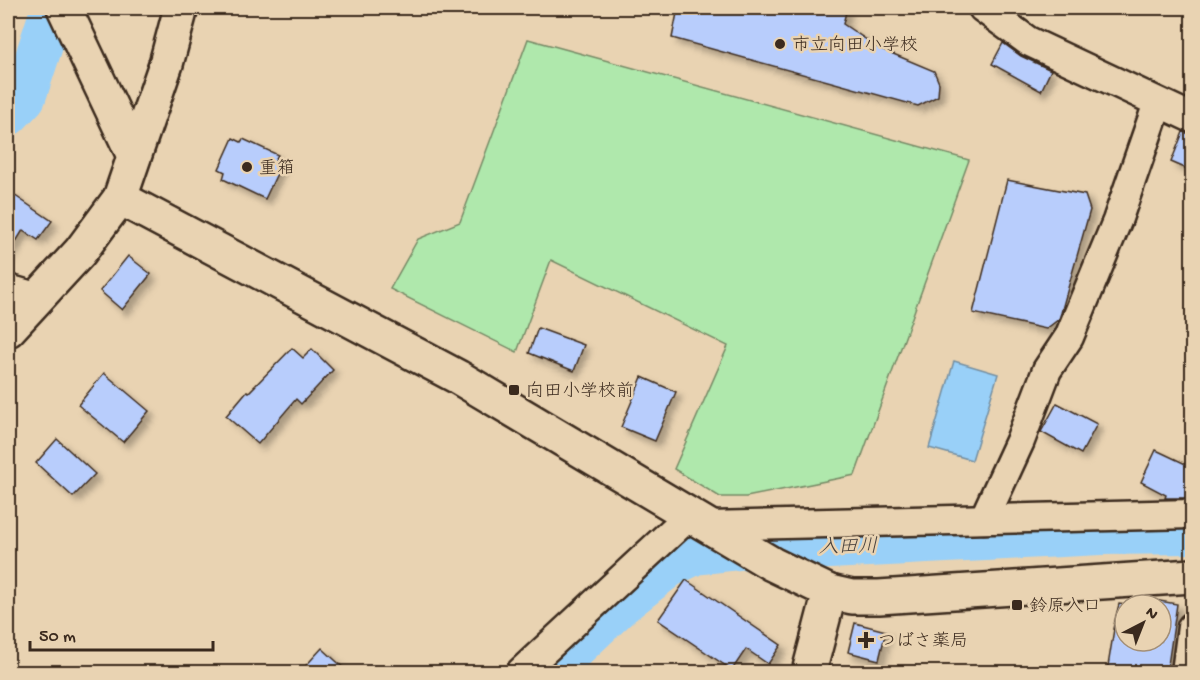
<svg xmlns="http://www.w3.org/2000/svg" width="1200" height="680" font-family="'Gochi Hand','Klee One',sans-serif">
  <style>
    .green { fill: #afe8ac; stroke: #758965; stroke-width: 1.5 }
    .water { fill: #99d0f8; stroke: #738ea1; stroke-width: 1.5 }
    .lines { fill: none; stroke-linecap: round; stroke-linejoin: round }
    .river { stroke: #99d0f8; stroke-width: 44 }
    .building { fill: #b8cdfc; stroke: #3b2a1e; stroke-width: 1.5; filter: url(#shadow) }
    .minor-casing { stroke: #3b2a1e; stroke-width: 33 }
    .tertiary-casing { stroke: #3b2a1e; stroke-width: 38 }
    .minor { stroke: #e9d3b2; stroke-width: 28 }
    .tertiary { stroke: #e9d3b2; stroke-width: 33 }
    .poi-dot { fill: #3b2a1e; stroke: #e9d3b2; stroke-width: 2 }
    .labels { text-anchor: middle; stroke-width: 5; stroke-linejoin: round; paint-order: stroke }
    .poi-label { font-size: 18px; fill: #3b2a1e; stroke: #e9d3b2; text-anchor: start }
    .water-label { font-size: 20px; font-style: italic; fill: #49433f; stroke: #e9d3b2 }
  </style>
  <defs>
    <filter id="shadow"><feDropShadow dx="5.5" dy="5.5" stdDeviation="3" flood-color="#0004"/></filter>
  </defs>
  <rect width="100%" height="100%" fill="#e9d3b2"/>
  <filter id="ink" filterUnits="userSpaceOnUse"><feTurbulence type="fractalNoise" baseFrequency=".0167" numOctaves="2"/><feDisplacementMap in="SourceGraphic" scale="12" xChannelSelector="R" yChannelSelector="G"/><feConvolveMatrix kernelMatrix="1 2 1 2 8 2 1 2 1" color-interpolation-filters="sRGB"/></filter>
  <g filter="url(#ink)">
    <path class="green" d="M528,39L969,160L855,475L746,497H720L674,469L728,346L551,260L517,352L390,289L418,239L460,222Z"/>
    <path class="water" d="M954,361L998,374L972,460L929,448Z"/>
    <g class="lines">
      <g class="river">
        <path d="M8,114L24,97L53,8"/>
        <path d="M548,672L620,604L668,566L695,553L773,544L829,547L1100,533L1192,532"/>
      </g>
    </g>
    <g class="building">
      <path d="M678,8H847L843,24L879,48L934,71L939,83L938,96L918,106L672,38Z"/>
      <path d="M1003,43L1021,56L1051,70L1041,91L992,64Z"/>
      <path d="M1183,132L1192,134V171L1171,162Z"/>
      <path d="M233,138L241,142L243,139L278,155L275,160L282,163L265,199L223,179L225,172L219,169Z"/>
      <path d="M1007,180L1085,195L1090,210L1061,313L1059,319L1046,329L973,313Z"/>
      <path d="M8,191L52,221L38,240L23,230L8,255Z"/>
      <path d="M128,256L151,274L122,310L100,291Z"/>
      <path d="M538,328L584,345L574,371L529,353Z"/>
      <path d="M292,348L303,358L312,349L333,370L301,404L296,399L258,444L226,416L247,391L249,392Z"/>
      <path d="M104,373L149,411L123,442L78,405Z"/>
      <path d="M642,377L676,392L655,441L621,427Z"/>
      <path d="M1057,403L1097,424L1081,454L1041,432Z"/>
      <path d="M57,439L95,474L73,497L36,463Z"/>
      <path d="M1156,450L1192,467V485L1186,498H1165L1166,495L1141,482Z"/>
      <path d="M686,580L781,645L768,664L746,649L732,670L658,620Z"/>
      <path d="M1154,600L1177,604L1167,672H1107L1114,629H1113L1119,604L1125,605V641H1161V605H1153Z"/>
      <path d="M855,623L886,631L879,660L848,652Z"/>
      <path d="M322,648L348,672H300Z"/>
    </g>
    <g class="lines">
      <defs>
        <g id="minor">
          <path d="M983,8L1028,41L1192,118"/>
          <path d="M8,289L39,298"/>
          <path d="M984,519L1020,441L1047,370L1069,337L1117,221L1158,103"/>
          <path d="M709,526L1192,514"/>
          <path d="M521,672L690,515"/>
          <path d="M1186,672L1192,627"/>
        </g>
        <g id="tertiary">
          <path d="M64,8L134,156"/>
          <path d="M120,198L458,377L772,564L830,592L852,597H879L1192,576"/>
          <path d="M8,330L80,252L120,198L166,64L181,8"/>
          <path d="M809,672L830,592"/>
        </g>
      </defs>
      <use href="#minor" class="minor-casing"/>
      <use href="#tertiary" class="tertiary-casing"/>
      <use href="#minor" class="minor"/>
      <use href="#tertiary" class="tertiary"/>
    </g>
  </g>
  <g class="poi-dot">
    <circle cx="780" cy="44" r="6"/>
    <circle cx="247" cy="167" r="6"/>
    <rect x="508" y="384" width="12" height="12" rx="3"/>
    <rect x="1011" y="599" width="12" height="12" rx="3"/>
    <path d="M863 631h6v6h6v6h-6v6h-6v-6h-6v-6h6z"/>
  </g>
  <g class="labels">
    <g class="poi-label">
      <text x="792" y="50">市立向田小学校</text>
      <text x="259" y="173">重箱</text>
      <text x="526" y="396">向田小学校前</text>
      <text x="1029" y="611">鈴原入口</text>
      <text x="878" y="646">つばさ薬局</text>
    </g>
    <g class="water-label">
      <text transform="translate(848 545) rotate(-1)" y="7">入田川</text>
    </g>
  </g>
  <rect width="1200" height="680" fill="none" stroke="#e9d3b2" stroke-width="30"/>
  <rect x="15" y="15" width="1170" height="650" fill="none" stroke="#3b2a1e" stroke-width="2" filter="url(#ink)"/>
  <g transform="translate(1143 623) rotate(42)"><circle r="28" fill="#e9d3b2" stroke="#a38f77" stroke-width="1.5"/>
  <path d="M0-4.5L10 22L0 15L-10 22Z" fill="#3b2a1e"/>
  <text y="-9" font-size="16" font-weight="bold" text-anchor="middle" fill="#3b2a1e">N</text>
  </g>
  <path d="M30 641v9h183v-9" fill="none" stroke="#3b2a1e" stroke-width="3"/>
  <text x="39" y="641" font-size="18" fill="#3b2a1e" stroke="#e9d3b2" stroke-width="4.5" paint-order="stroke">50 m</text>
</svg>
